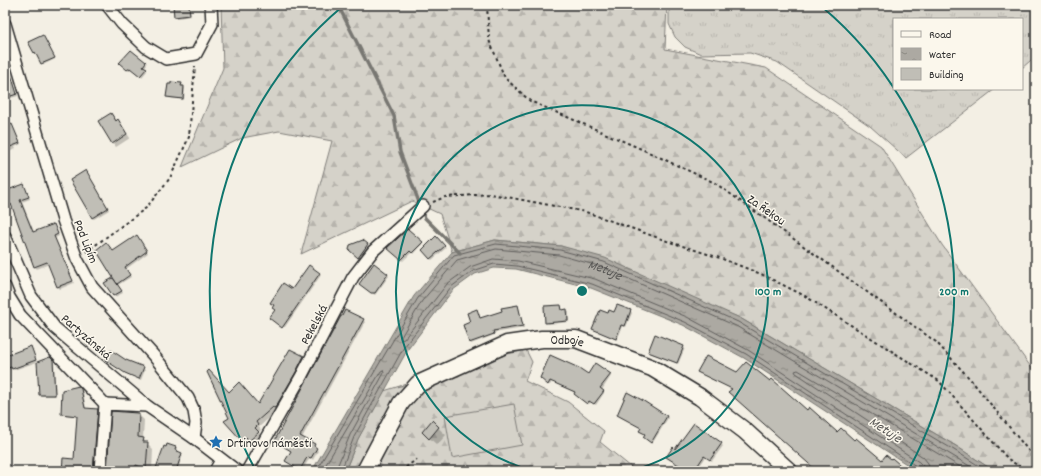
<svg xmlns="http://www.w3.org/2000/svg" width="1041" height="476" font-family="Dekko,sans-serif">
  <style>
    .grass { fill: url(#grass-tufts); stroke: #807e7a }
    .forest { fill: url(#forest-firs); stroke: #807e7a }
    .pitch { fill: #d5d2c9; stroke: #807e7a }
    .water { fill: url(#water-ripples); stroke: #787772 }
    .shadow { fill: #0003 }
    .lines { fill: none; stroke-linecap: round; stroke-linejoin: round }
    .shore { stroke: #5f5d5b; stroke-width: 1 }
    .stream { stroke: #787772; stroke-width: 3.5 }
    .building { fill: #c0beb6; stroke: #2b2b2b }
    .street-casing { stroke: #2b2b2b; stroke-width: 14 }
    .secondary-casing { stroke: #2b2b2b; stroke-width: 19 }
    .path { stroke: #2b2b2b; stroke-width: 2; stroke-dasharray: 3 3; stroke-linecap: butt }
    .street { stroke: #fbf7ec; stroke-width: 11 }
    .secondary { stroke: #fbf7ec; stroke-width: 16 }
    .ring { fill: none; stroke: #0f766e; stroke-width: 2 }
    .labels { text-anchor: middle; stroke-width: 3; stroke-linejoin: round; paint-order: stroke }
    .street-label { font-size: 13px; fill: #2b2b2b; stroke: #fbf7ec }
    .poi-label { font-size: 13px; fill: #2b2b2b; stroke: #fbf7ec; text-anchor: start }
    .water-label { font-size: 14px; font-style: italic; fill: #585755; stroke: #fbf7ec }
    .centre { fill: #0f766e; stroke: #fbf7ec; stroke-width: 2 }
    .ring-label { font-size: 12px; text-anchor: middle; font-weight: bold; fill: #0f766e; stroke: #fbf7ec; stroke-width: 3; stroke-linejoin: round; paint-order: stroke }
  </style>
  <defs>
    <pattern id="grass-tufts" width="24" height="20" patternUnits="userSpaceOnUse"><rect width="24" height="20" fill="#d5d2c9"/><path d="M3 7l-1-3M5 7V3M7 7l1-3M15 17l-1-3M17 17v-4M19 17l1-3" fill="none" stroke="#b7b4ad"/></pattern>
    <pattern id="forest-firs" width="22" height="20" patternUnits="userSpaceOnUse"><rect width="22" height="20" fill="#d5d2c9"/><path d="M5 1l3.5 6h-7zM16 11l3.5 6h-7z" fill="#b7b4ad"/></pattern>
    <pattern id="water-ripples" width="26" height="14" patternUnits="userSpaceOnUse"><rect width="26" height="14" fill="#aca9a2"/><path d="M2 4q2-2 4 0t4 0M15 11q2-2 4 0t4 0" fill="none" stroke="#8c8a84"/></pattern>
  </defs>
  <rect width="100%" height="100%" fill="#f3efe4"/>
  <filter id="ink" filterUnits="userSpaceOnUse"><feTurbulence type="fractalNoise" baseFrequency=".025" numOctaves="2"/><feDisplacementMap in="SourceGraphic" scale="8" xChannelSelector="R" yChannelSelector="G"/><feConvolveMatrix kernelMatrix="1 2 1 2 8 2 1 2 1" color-interpolation-filters="sRGB"/></filter>
  <g filter="url(#ink)">
    <path class="grass" d="M669,5H1036V60L1030,61L1022,68V19H894V89H995L906,158L870,126L777,62L750,53L701,54L685,47L675,37L669,24Z"/>
    <g class="forest">
      <path d="M221,5H667L665,49L766,68L881,146L942,245L1036,374V471H994L956,446L740,318L561,246L495,240L452,252L440,214L412,201L301,254L332,141L279,131L242,138L182,167L223,68Z"/>
      <path d="M526,350L532,362L525,381L568,402L604,431L600,442L636,471H345L358,439L384,391L438,374L465,363Z"/>
    </g>
    <path class="pitch" d="M514,404L522,445L452,458L445,416Z"/>
    <path class="water" d="M495,240L561,246L605,258L740,318L956,446L994,471H917L744,358L683,325L591,288L516,269L494,268L475,274L453,290L408,349L358,439L345,471H312L414,296L452,252Z"/>
    <g class="shadow">
      <path d="M174,5H189L191,16L177,18L175,17Z"/>
      <path d="M43,36L55,59L43,65L35,52Z"/>
      <path d="M131,51L147,64L144,68L147,71L142,77L132,68L129,71L120,63Z"/>
      <path d="M5,71H10L18,96L8,99L7,97L5,91Z"/>
      <path d="M181,84L185,88L184,100L169,98L167,96Z"/>
      <path d="M111,114L121,124L130,138L116,147L113,143Z"/>
      <path d="M12,125L21,144L15,147L16,149L8,152L5,146V128Z"/>
      <path d="M86,171L109,210L94,219L92,217Z"/>
      <path d="M24,185L30,199L22,202L34,232L53,225L55,227L59,236L55,238L74,283L60,289L58,287L49,264L37,269L35,267L12,206H11L9,204L5,194V192Z"/>
      <path d="M408,230L423,244L414,254L412,252L403,261L389,248Z"/>
      <path d="M436,237L446,248L432,260L423,250Z"/>
      <path d="M138,238L148,253L126,269L131,277L118,285L123,293L115,297L106,284L113,279L117,282L113,252Z"/>
      <path d="M362,242L369,247L360,259L350,250Z"/>
      <path d="M374,265L389,276L375,295L362,285Z"/>
      <path d="M309,266L321,275L285,327H282L292,290Z"/>
      <path d="M518,306L519,308L524,328L494,333V335L471,344L470,342L471,323L477,310L481,319Z"/>
      <path d="M561,306L563,311L567,310L569,312V322L548,324L546,322Z"/>
      <path d="M630,311L632,313L626,327L623,326L617,340L593,329L615,313Z"/>
      <path d="M341,317L363,320L365,322L302,438L314,445L318,451L313,460L311,458L308,461L302,471L289,463L292,451L276,441Z"/>
      <path d="M683,347L685,348L678,364L650,353Z"/>
      <path d="M31,348L37,362L14,370L13,369L5,370V357Z"/>
      <path d="M303,357L307,361L278,410L259,427L261,430L258,432L262,436L253,444L250,440L246,444L242,440L231,418L229,393L258,405Z"/>
      <path d="M50,358L54,363L56,396H42L40,395Z"/>
      <path d="M108,361H126L145,370L141,380L127,374Z"/>
      <path d="M610,374L611,376L602,390L604,393L596,405L591,402L589,404L577,396L576,393L552,382L550,385L543,379Z"/>
      <path d="M78,388L83,392L86,409L97,410L99,411L94,471H63L74,460L78,417L63,415L62,414Z"/>
      <path d="M139,415L144,420L143,439L153,449L152,471L141,470V471H108Z"/>
      <path d="M618,415L666,416L668,418L652,444L644,437L646,434L642,432V428Z"/>
      <path d="M432,422L446,435L437,445L423,432Z"/>
      <path d="M721,444L723,446L712,461L706,457L696,471H683L684,468L675,451Z"/>
      <path d="M176,448L177,449L176,452L183,455L177,471H156Z"/>
    </g>
    <g class="lines">
      <g class="shore">
        <path d="M316,471L418,298L454,255L496,244L560,250L604,262L738,322L954,450L987,471"/>
        <path d="M322,471L381,371L383,370L384,373L350,435L337,467L336,471"/>
        <path d="M341,471L354,437L404,347L451,287L473,271L494,264L517,266L592,284L685,322L746,354L916,466L919,471"/>
        <path id="s1" d="M924,471L923,466L919,462L748,350L687,317L595,279L518,261L493,259L470,267L447,284L404,339L401,340V337L422,301L457,260L496,249L559,255L602,267L736,326L978,471"/>
        <path d="M930,471L928,463L923,457L796,373L795,371L798,370L967,471"/>
      </g>
      <path class="stream" d="M339,5L340,9L394,116L400,152L425,218L460,253"/>
    </g>
    <g class="building">
      <path d="M173,5H189L190,15L174,17Z"/>
      <path d="M43,35L55,58L41,64L35,52L34,53L28,42Z"/>
      <path d="M131,50L146,62L143,66L147,68L140,76L130,68L127,70L119,63Z"/>
      <path d="M5,62H7L17,94L5,98Z"/>
      <path d="M171,82L182,83L181,86H184L183,99L166,97L168,84H171Z"/>
      <path d="M111,113L116,121L118,119L127,134L112,144L98,121Z"/>
      <path d="M12,124L20,143L5,149V127Z"/>
      <path d="M86,170L108,208L92,218L70,180Z"/>
      <path d="M24,184L29,197L20,200L33,232L54,224L58,234L54,236L73,281L57,287L47,262L34,267L11,204L8,205L5,197V191Z"/>
      <path d="M408,229L423,242L412,253L410,251L401,260L387,248Z"/>
      <path d="M137,235L147,251L125,267L130,275L117,284L96,250L106,242L113,251Z"/>
      <path d="M436,236L445,246L430,259L422,250Z"/>
      <path d="M363,240L368,244L358,258L349,250L350,245Z"/>
      <path d="M374,263L388,274L375,293H371L359,284Z"/>
      <path d="M309,265L320,273L282,328L269,318L275,310L272,308L274,305L270,303L283,283L292,289Z"/>
      <path d="M113,278L122,291L113,296L104,283Z"/>
      <path d="M518,305L523,326L493,331L494,334L469,343L463,325L470,322L467,313L477,309L480,318L502,311L501,308Z"/>
      <path d="M561,305L562,310L567,309L568,321L545,323L544,306Z"/>
      <path d="M617,305L631,310L625,326L621,325L616,339L592,329L600,310L608,313L609,310L614,312Z"/>
      <path d="M345,310L364,319L300,436L315,444L314,446L317,448L311,458L308,457L306,459L300,470L285,461L291,451L276,442V438L341,316H342Z"/>
      <path d="M655,334L684,346L677,363L648,352Z"/>
      <path d="M31,346L36,360L12,369L11,367L5,369V356Z"/>
      <path d="M290,349L304,356L296,372L275,408L273,407L256,422L258,425L255,428L259,432L249,441L246,437L242,441L224,421L229,418L207,372L209,370L229,392L239,382L258,404Z"/>
      <path d="M111,350L126,360L144,367L139,379L125,373L105,360Z"/>
      <path d="M550,355L579,368L588,374L595,363L611,374L600,388L604,391L594,404L589,401L587,404L574,394L575,392L550,381L548,385L540,378Z"/>
      <path d="M706,356L737,372L746,362L770,381L772,379L807,410L809,407L837,432L841,428L854,440L856,438L882,460L886,455L891,459L892,458L907,471H817L728,392L732,389L697,372Z"/>
      <path d="M50,357L53,360L55,395H39L37,362Z"/>
      <path d="M79,386L81,389L85,408L98,409L93,471H62L63,458L74,459L77,416L61,414L62,390Z"/>
      <path d="M627,392L642,400L667,416L651,443L643,437L645,434L639,431L641,428L617,415Z"/>
      <path d="M111,411L137,413L139,414L138,437L144,438L143,442H148L146,469L136,465L135,471H107Z"/>
      <path d="M432,420L439,427L429,439L422,432Z"/>
      <path d="M694,423L722,443L710,460L704,456L694,471H688L666,457L673,447L675,449Z"/>
      <path d="M167,444L176,447L175,450L182,453L176,471H155L164,446L166,447Z"/>
    </g>
    <g class="lines">
      <defs>
        <g id="street">
          <path d="M107,5L122,24L146,47L166,59L196,54L212,24L211,5"/>
          <path d="M5,24L63,220L77,259L92,287L153,355L188,398L194,411L196,423L194,438"/>
          <path d="M5,236L31,296L55,328L147,406L194,438L237,471"/>
          <path d="M5,287L9,297L20,315L105,404"/>
          <path d="M100,471L105,404L147,406"/>
          <path d="M215,471L221,460"/>
          <path d="M247,471L302,375L353,277L373,251L423,206"/>
        </g>
        <g id="secondary">
          <path id="s2" d="M365,471L401,403L418,384L507,344L542,339H576L652,368L700,397L745,431L789,471"/>
        </g>
      </defs>
      <use href="#street" class="street-casing"/>
      <use href="#secondary" class="secondary-casing"/>
      <g class="path">
        <path d="M487,5L489,40L505,78L530,101L646,151L715,183L773,224L936,342L971,380L1036,460"/>
        <path d="M433,202L445,197L491,194L586,212L667,241L720,258L761,274L805,296L939,381L1008,459L1026,471"/>
        <path d="M86,252L146,208L170,178L189,137L195,66"/>
        <path d="M401,471L417,459"/>
      </g>
      <use href="#street" class="street"/>
      <use href="#secondary" class="secondary"/>
    </g>
  </g>
  <g class="ring">
    <path d="M534 471A186 186 0 1 1 630 471"/>
    <path d="M255 469A372 372 0 0 1 343 6M821 6A372 372 0 0 1 909 469"/>
  </g>
  <defs>
    <symbol id="sight-bare" viewBox="-9 -9 18 18"><path d="M0-6L1.8-2.2L6-1.7L2.9 1.2L3.7 5.4L0 3.3L-3.7 5.4L-2.9 1.2L-6-1.7L-1.8-2.2Z" fill="#1f6fb2" stroke="#fbf7ec" stroke-width="2.5" paint-order="stroke"/></symbol>
  </defs>
  <g fill-rule="evenodd">
    <use href="#sight-bare" x="206" y="432" width="20" height="20"/>
  </g>
  <g class="labels">
    <g class="street-label">
      <text transform="translate(767 209) rotate(35)" y="5">Za Řekou</text>
      <text transform="translate(87 241) rotate(68)" y="5">Pod Lipím</text>
      <text transform="translate(313 324) rotate(-62)" y="5">Pekelská</text>
      <text transform="translate(87 336) rotate(41)" y="5">Partyzánská</text>
      <text dy="5" stroke="none"><textPath href="#s2" startOffset="261">Odboje</textPath></text>
    </g>
    <g class="poi-label">
      <text x="227" y="447">Drtinovo náměstí</text>
    </g>
    <g class="water-label">
      <text dy="5" stroke="none"><textPath href="#s1" startOffset="865">Metuje</textPath></text>
      <text transform="translate(886 429) rotate(33)" y="5">Metuje</text>
    </g>
  </g>
  <circle cx="582" cy="291" r="6" class="centre"/>
  <g class="ring-label">
    <text x="768" y="295">100 m</text>
    <text x="954" y="295">200 m</text>
  </g>
  <rect width="1041" height="476" fill="none" stroke="#fbf7ec" stroke-width="20"/>
  <rect x="10" y="10" width="1021" height="456" fill="none" stroke="#2b2b2b" stroke-width="1.5" filter="url(#ink)"/>
  <rect x="893" y="18" width="130" height="72" fill="#fbf7ec" stroke="#a8a59f"/>
  <rect x="901" y="31" width="20" height="6" fill="#fbf7ec" stroke="#a8a59f"/>
  <text x="929" y="38" font-size="12" fill="#2b2b2b">Road</text>
  <rect x="901" y="48" width="20" height="12" fill="url(#water-ripples)" stroke="#a8a59f"/>
  <text x="929" y="58" font-size="12" fill="#2b2b2b">Water</text>
  <rect x="901" y="68" width="20" height="12" fill="#c0beb6" stroke="#a8a59f"/>
  <text x="929" y="78" font-size="12" fill="#2b2b2b">Building</text>
</svg>
